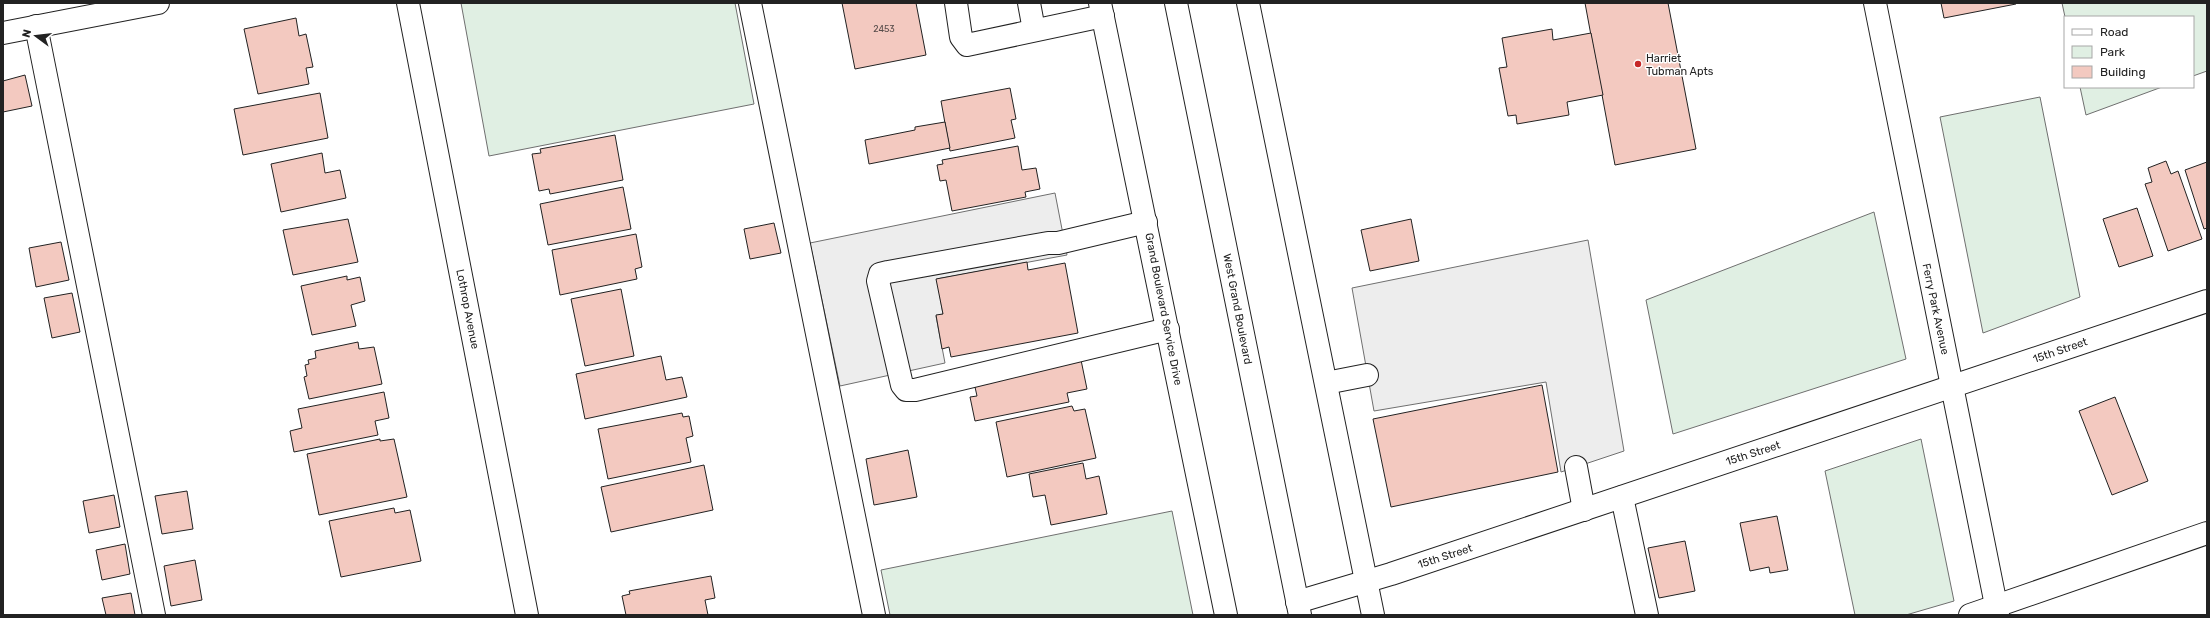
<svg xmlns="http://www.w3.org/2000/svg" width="2210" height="618" font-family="Rubik,sans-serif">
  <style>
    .green { fill: #e0efe3; stroke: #6f6f6f }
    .parking { fill: #ededed; stroke: #6f6f6f }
    .building { fill: #f3c9c0; stroke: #222 }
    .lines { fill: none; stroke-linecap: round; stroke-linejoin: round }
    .minor-casing { stroke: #222; stroke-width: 24 }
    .major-casing { stroke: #222; stroke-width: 24 }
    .minor { stroke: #fff; stroke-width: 22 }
    .major { stroke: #fff; stroke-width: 22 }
    .poi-dot { fill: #c62828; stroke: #fff; stroke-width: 1.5 }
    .labels { text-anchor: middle; stroke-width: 3; stroke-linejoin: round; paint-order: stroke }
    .number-label { font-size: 9px; fill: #564c4a }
    .poi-label { font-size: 11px; fill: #222; stroke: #fff; text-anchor: start }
    .street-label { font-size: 11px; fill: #222; stroke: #fff }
  </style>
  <rect width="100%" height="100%" fill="#fff"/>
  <g class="green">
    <path d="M461,3H735L754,104L489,156Z"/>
    <path d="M2062,3H2207V71L2193,76V17H2065Z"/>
    <path d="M2080,87H2162L2086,115Z"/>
    <path d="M2040,97L2080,297L1983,333L1940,117Z"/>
    <path d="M1874,212L1906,359L1673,434L1646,300Z"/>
    <path d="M1921,439L1954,601L1906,615H1855L1825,471Z"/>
    <path d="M1172,511L1193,615H890L881,570Z"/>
  </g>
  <g class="parking">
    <path d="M1055,193L1067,255L937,279L943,314L936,316L945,363L840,386L810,243Z"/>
    <path d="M1588,240L1624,451L1561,472L1546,382L1374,411L1352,288Z"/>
  </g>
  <g class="building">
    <path d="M842,3H916L926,55L855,69Z"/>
    <path d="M1585,3H1668L1696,149L1615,165Z"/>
    <path d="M1941,3H2016V4L1944,18Z"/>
    <path d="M296,18L299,36L306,34L313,67L306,68L309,84L258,94L244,29Z"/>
    <path d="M1552,29L1553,40L1591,33L1603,95L1567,102L1569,115L1517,124L1516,115L1508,116L1499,68L1507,67L1502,38Z"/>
    <path d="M25,75L32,106L3,112V81Z"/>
    <path d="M1010,88L1016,119L1011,120L1015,138L950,151L941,101Z"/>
    <path d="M320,93L328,138L243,155L234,109Z"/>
    <path d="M945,122L950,148L869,164L865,140L915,130V127Z"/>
    <path d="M615,135L623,180L550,194L549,189L539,191L532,154L541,153L540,149Z"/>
    <path d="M1018,146L1022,170L1036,168L1040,189L1025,192L1026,197L952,211L946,180L940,181L937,165L943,164L942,160Z"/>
    <path d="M322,153L325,173L340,170L346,198L281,212L271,164Z"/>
    <path d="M2166,161L2171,174L2178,171L2202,239L2168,251L2145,184L2152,182L2148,168Z"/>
    <path d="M2207,162V228L2204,229L2185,170Z"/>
    <path d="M623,187L631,229L548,245L540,204Z"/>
    <path d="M2137,208L2153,256L2119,267L2103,219Z"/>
    <path d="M348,219L358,262L293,275L283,230Z"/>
    <path d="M1411,219L1419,261L1370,271L1361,230Z"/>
    <path d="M774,223L781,253L750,259L744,229Z"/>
    <path d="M636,234L642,267L635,269L637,279L560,295L552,250Z"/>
    <path d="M61,242L69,280L36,287L29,248Z"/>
    <path d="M1027,262L1028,270L1065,263L1078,333L951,357L949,347L942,349L936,315L943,314L936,279Z"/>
    <path d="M347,276V280L360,277L365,301L351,305L356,326L312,335L301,286Z"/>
    <path d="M621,289L634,356L585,366L571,299Z"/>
    <path d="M72,293L80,332L52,338L44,298Z"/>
    <path d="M358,342L359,349L374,347L382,384L309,399L304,377L307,376L305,365L309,364L308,360L316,358L315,351Z"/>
    <path d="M661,356L666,380L682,377L687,397L585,419L576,374Z"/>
    <path d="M1081,360L1087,389L1067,393L1069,402L975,421L970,397L977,396L973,378Z"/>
    <path d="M1542,385L1558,472L1391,507L1373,419Z"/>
    <path d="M384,392L389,418L375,421L378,435L294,452L290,431L302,428L298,409Z"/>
    <path d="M2115,397L2148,481L2112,495L2079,411Z"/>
    <path d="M1072,406L1074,411L1085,409L1096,458L1007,477L996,422Z"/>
    <path d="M682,413L683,417L689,416L693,436L686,438L691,462L608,479L598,429Z"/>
    <path d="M380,439V441L394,439L407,497L319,515L307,454Z"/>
    <path d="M908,450L917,497L874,505L866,459Z"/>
    <path d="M1083,463L1086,479L1099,476L1107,514L1051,525L1045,495L1033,497L1029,474Z"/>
    <path d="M704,465L713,510L611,532L601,487Z"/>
    <path d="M187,491L193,529L162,534L155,496Z"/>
    <path d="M114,495L120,527L89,533L83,501Z"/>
    <path d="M394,508L395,513L410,510L421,561L341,577L329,521Z"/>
    <path d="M1777,516L1788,570L1770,573L1769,567L1750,571L1740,523Z"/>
    <path d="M1685,541L1695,591L1659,598L1648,548Z"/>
    <path d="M125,544L130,574L102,580L96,550Z"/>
    <path d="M195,560L202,600L171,606L164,566Z"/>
    <path d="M711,576L715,598L705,600L708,615H626L622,596L630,594L629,591Z"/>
    <path d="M131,593L135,615H106L102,598Z"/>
  </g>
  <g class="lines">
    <defs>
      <g id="minor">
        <path d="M408,3L527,615"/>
        <path d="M750,3L874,615"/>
        <path d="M956,3L961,37L967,45L1103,16"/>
        <path d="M1029,3L1034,30"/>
        <path d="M1100,3L1226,615"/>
        <path d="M1248,3L1373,615"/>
        <path d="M1875,3L1998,615"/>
        <path d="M36,26L154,615"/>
        <path d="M3,33L158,3"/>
        <path d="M1146,222L1058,243H1048L888,272L880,274L878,281L902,385L906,390H915L1168,329"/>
        <path d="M1326,383L1367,375"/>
        <path d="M1576,467L1584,510"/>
        <path d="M1622,497L1647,615"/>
        <path d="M1297,602L1391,574L2207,301"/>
        <path d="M1970,615L2207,533"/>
      </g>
      <path id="major" d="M1176,3L1300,615"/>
    </defs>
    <use href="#minor" class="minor-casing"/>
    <use href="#major" class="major-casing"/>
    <use href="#minor" class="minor"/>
    <use href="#major" class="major"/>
  </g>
  <circle class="poi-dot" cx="1638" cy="64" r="4"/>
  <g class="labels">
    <g class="number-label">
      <text x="884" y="32">2453</text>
    </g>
    <g class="poi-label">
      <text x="1646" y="62">Harriet<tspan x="1646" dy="13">Tubman Apts</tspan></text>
    </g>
    <g class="street-label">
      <text transform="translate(468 309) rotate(79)" y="4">Lothrop Avenue</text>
      <text transform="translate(1164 309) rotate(79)" y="4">Grand Boulevard Service Drive</text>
      <text transform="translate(1238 309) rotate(79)" y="4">West Grand Boulevard</text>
      <text transform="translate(1936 309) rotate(78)" y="4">Ferry Park Avenue</text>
      <text transform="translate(2060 350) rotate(-19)" y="4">15th Street</text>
      <text transform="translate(1753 453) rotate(-18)" y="4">15th Street</text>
      <text transform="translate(1445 556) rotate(-18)" y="4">15th Street</text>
    </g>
  </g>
  <rect width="2210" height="618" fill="none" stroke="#222222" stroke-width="8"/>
  <rect x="2064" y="16" width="130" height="72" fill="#ffffff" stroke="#a7a7a7"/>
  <rect x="2072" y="29" width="20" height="6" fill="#ffffff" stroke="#a7a7a7"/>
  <text x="2100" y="36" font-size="12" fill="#222222">Road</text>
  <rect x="2072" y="46" width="20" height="12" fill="#e0efe3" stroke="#a7a7a7"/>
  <text x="2100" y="56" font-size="12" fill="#222222">Park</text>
  <rect x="2072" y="66" width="20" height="12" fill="#f3c9c0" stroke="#a7a7a7"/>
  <text x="2100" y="76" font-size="12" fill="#222222">Building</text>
  <g transform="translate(36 36) rotate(285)" stroke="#ffffff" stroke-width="3" paint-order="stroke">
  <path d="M0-3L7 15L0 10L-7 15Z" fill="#222222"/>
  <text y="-6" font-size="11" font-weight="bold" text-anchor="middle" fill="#222222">N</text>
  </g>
</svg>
